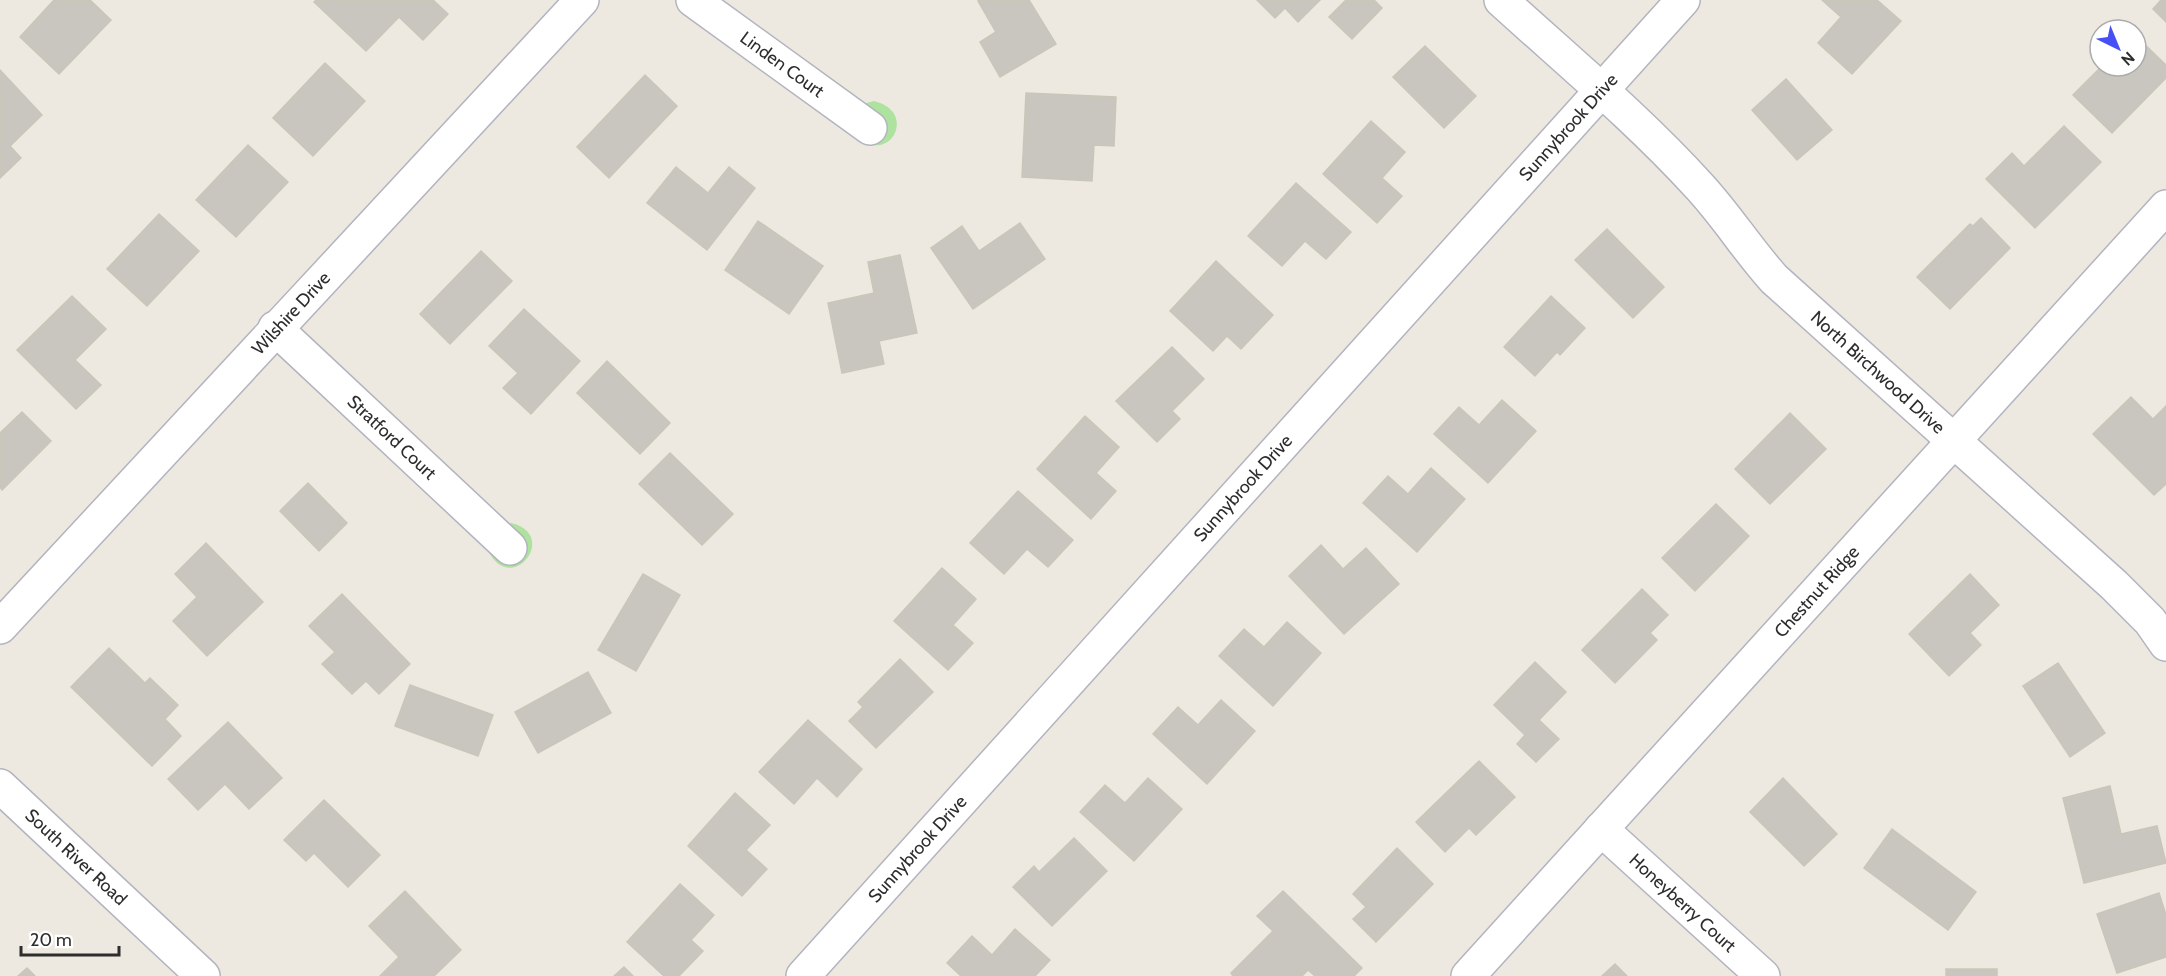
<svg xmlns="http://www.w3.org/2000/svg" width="2166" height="976" font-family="Cabin,sans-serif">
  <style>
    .green { fill: #ade29f }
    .building { fill: #c9c6bf; stroke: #c9c6b9; stroke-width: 1.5 }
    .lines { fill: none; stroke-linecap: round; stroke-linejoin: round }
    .minor-casing { stroke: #b3b4bf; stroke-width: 36 }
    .minor { stroke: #fff; stroke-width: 33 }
    .labels { text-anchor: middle; stroke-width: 4.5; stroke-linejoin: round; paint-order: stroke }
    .street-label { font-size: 18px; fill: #2d2d2d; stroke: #fff }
  </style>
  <rect width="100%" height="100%" fill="#eee9e0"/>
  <g class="green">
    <path d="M874,101C919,112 889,167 856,136L863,104Z"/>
    <path d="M511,523C561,535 510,598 488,550L501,525Z"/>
  </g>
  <g class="building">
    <path d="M54,0H90L111,20L59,74L20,37Z"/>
    <path d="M316,0H433L448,14L423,40L399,17L366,51L314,2Z"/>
    <path d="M980,0H1029L1056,44L1000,77L980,42L996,32L978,1Z"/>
    <path d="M1257,0H1320L1298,22L1285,8L1275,18Z"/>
    <path d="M1346,0H1374L1382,8L1352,39L1329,17Z"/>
    <path d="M1822,0H1877L1901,21L1852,74L1818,43L1841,17Z"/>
    <path d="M2161,0H2166V22L2153,9Z"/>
    <path d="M2136,36L2166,65V78L2112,133L2073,95L2102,66H2136Z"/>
    <path d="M1425,46L1476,96L1444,128L1393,77Z"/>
    <path d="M325,63L365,101L313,156L273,118Z"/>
    <path d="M0,70L42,115L10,146L21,158L0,178Z"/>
    <path d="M645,75L677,106L609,178L577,147Z"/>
    <path d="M1786,79L1832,130L1797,160L1752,110Z"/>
    <path d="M1026,93L1116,97L1114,146L1094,145L1092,181L1022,177Z"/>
    <path d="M1371,121L1405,152L1382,178L1402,196L1377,223L1323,174Z"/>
    <path d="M2064,126L2101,162L2035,228L1986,179L2012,153L2024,166Z"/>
    <path d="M248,145L288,182L236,237L196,200Z"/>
    <path d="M676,167L708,193L729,167L755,188L707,250L647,203Z"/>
    <path d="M1296,183L1351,232L1326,259L1305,241L1282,266L1248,236Z"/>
    <path d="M159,214L199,251L147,306L107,269Z"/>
    <path d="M1981,218L2010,248L1950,309L1917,277L1970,224L1973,226Z"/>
    <path d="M758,221L823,266L789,314L725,270Z"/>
    <path d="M1020,223L1045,259L973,309L931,248L962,226L979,251Z"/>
    <path d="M1607,229L1664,287L1633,318L1575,260Z"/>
    <path d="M481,251L512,281L450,344L420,314Z"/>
    <path d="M900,255L917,333L879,341L884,364L842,373L828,303L874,293L868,262Z"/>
    <path d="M1216,261L1273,315L1241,349L1227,336L1213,351L1170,311Z"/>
    <path d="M72,296L106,329L75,360L101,385L76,409L17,350Z"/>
    <path d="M1551,296L1585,328L1560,355L1557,352L1535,376L1504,347Z"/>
    <path d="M524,309L580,361L531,414L503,388L518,373L489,346Z"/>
    <path d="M1172,347L1204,379L1172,411L1180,419L1157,442L1116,401Z"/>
    <path d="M607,361L670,423L640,454L577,393Z"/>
    <path d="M2131,397L2153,419L2166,406V484L2154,495L2093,434Z"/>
    <path d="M1502,400L1536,431L1488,483L1434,434L1459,407L1479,425Z"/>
    <path d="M22,412L51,441L2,490L0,487V433Z"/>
    <path d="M1790,413L1826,449L1770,504L1735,469Z"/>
    <path d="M1085,416L1119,447L1096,473L1116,491L1091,519L1037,469Z"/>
    <path d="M670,453L733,514L702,545L639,484Z"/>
    <path d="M1431,468L1465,499L1417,552L1363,503L1388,476L1408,494Z"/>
    <path d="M308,483L347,523L319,551L280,511Z"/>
    <path d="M1018,491L1073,540L1048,567L1027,549L1004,574L970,543Z"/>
    <path d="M1716,504L1749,536L1695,591L1662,558Z"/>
    <path d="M206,543L263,602L207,656L173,621L197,597L175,574Z"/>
    <path d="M1321,545L1343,569L1366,548L1399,584L1344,634L1289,576Z"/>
    <path d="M942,568L976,599L953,625L973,643L948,670L894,621Z"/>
    <path d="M643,574L680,595L636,671L598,650Z"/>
    <path d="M1970,574L1999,605L1970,633L1981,645L1949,676L1909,634Z"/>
    <path d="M1642,589L1668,615L1650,633L1657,640L1615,683L1582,650Z"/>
    <path d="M342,594L410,664L379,694L366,681L352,694L322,664L335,652L309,626Z"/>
    <path d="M1287,622L1321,653L1273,706L1219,656L1244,629L1264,647Z"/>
    <path d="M109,648L145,683L150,678L178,705L165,719L181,736L152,766L71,687Z"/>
    <path d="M900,659L933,692L876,748L849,721L863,707L858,702Z"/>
    <path d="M1535,662L1566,692L1539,720L1559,739L1536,762L1517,744L1525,735L1494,705Z"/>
    <path d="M2058,663L2105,733L2070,757L2023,686Z"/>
    <path d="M588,672L611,713L538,753L515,712Z"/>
    <path d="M410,685L493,715L478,756L395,726Z"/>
    <path d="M1221,700L1255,731L1207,784L1153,734L1178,707L1198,725Z"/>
    <path d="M808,720L862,769L837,797L817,778L794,804L759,772Z"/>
    <path d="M228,722L282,778L249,809L225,784L198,810L168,779Z"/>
    <path d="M1479,761L1515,797L1476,835L1469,828L1445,852L1416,822Z"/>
    <path d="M1148,778L1182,809L1134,861L1080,812L1105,785L1125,803Z"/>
    <path d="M1783,778L1837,834L1804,866L1750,812Z"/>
    <path d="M2110,786L2121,834L2157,826L2166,863L2084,883L2063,798Z"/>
    <path d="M735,793L770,825L746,850L767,869L742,896L688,846Z"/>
    <path d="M324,800L380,855L348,887L314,853L306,861L284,840Z"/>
    <path d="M1892,829L1976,892L1948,930L1864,868Z"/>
    <path d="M1074,838L1107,871L1052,926L1013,887L1034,866L1039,872Z"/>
    <path d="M1397,848L1433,884L1376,942L1353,919L1366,907L1353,894Z"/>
    <path d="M680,884L714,915L691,940L703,951L679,976H664L627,942Z"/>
    <path d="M405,891L461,950L434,976H380L399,957L369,926Z"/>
    <path d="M1283,891L1362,968L1354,976H1315L1308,970L1302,976H1233L1231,973L1273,931L1257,916Z"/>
    <path d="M2159,893L2166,915V957L2117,973L2097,914Z"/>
    <path d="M1015,929L1050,960L1035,976H961L947,963L972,936L992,955Z"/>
    <path d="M1615,964L1627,976H1602Z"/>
    <path d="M624,967L633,976H614Z"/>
    <path d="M27,968L35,976H18Z"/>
    <rect x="1946" y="969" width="51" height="7"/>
  </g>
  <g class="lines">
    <defs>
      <g id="minor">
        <path id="s1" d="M693,0L870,128"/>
        <path id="s2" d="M1501,0C1568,61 1638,119 1699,186C1726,215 1747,249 1774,279L2114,585L2150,621L2166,644"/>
        <path id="s3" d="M275,328L510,548"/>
        <path id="s4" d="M0,627L582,0"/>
        <path id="s5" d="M0,786L203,976"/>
        <path id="s6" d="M1601,829L1763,976"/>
        <path id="s7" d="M803,976L1683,0"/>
        <path id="s8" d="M1468,976L2166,207"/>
      </g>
    </defs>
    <use href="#minor" class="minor-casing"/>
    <use href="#minor" class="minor"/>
  </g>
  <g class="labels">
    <g class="street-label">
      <text dy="6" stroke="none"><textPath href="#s1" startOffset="110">Linden Court</textPath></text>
      <text dy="6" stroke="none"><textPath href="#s7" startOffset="1143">Sunnybrook Drive</textPath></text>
      <text dy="6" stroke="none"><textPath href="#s4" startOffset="428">Wilshire Drive</textPath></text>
      <text dy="6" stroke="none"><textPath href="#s2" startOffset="531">North Birchwood Drive</textPath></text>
      <text dy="6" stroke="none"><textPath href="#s3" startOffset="160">Stratford Court</textPath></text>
      <text dy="6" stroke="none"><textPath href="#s7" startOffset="657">Sunnybrook Drive</textPath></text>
      <text dy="6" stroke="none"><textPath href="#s8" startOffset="519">Chestnut Ridge</textPath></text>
      <text dy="6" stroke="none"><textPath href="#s7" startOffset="171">Sunnybrook Drive</textPath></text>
      <text dy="6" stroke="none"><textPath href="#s5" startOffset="104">South River Road</textPath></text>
      <text dy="6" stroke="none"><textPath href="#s6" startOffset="110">Honeyberry Court</textPath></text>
    </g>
  </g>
  <g transform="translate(2118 48) rotate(137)"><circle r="28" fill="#ffffff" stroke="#ababab" stroke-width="1.5"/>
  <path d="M0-4.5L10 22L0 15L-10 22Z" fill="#4650f4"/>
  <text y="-9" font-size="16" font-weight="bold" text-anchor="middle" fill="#2d2d2d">N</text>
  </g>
  <path d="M21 946v9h98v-9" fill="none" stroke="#2d2d2d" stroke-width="3"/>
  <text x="30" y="946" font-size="18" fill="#2d2d2d" stroke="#ffffff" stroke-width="4.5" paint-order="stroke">20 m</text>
</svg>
